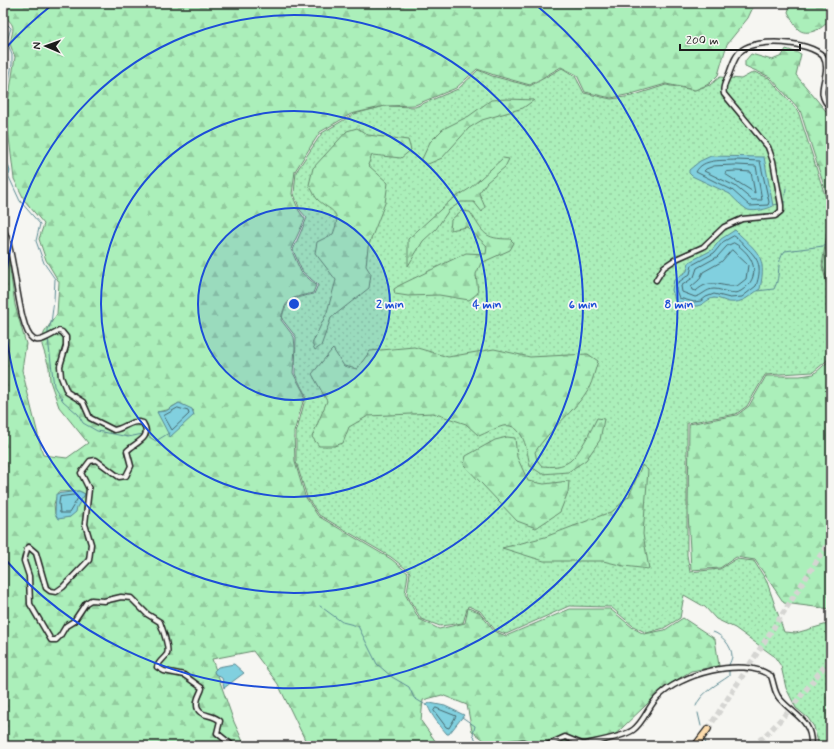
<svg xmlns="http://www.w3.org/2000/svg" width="834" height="749" font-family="Mynerve,sans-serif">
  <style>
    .grass { fill: url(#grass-dots); stroke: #64866b }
    .forest { fill: url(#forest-firs); stroke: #64866b; fill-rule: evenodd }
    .water { fill: #81d0df; stroke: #598891 }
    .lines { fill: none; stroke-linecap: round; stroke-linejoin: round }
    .shore { stroke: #44646a; stroke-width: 1 }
    .stream { stroke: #598891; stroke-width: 1 }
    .major-tunnel { stroke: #d5d5d2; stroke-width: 5.5; stroke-dasharray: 5.5 3; stroke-linecap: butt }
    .minor-casing { stroke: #1c1c1c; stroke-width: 7 }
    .major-casing { stroke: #1c1c1c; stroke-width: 8 }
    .minor { stroke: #f6f6f2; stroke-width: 4 }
    .major { stroke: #fddcac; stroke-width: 5.5 }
    .ring { fill: none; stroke: #1d4ed8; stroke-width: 2 }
    .centre { fill: #1d4ed8; stroke: #f6f6f2; stroke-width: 2 }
    .ring-label { font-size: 12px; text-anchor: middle; font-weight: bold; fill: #1d4ed8; stroke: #f6f6f2; stroke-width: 3.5; stroke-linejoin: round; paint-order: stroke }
  </style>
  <defs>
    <pattern id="grass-dots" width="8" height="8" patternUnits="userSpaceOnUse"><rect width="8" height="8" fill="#abefba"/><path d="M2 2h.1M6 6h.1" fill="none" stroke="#93cc9f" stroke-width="1.8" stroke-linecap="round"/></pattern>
    <pattern id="forest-firs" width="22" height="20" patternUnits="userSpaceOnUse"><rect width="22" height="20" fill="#abefba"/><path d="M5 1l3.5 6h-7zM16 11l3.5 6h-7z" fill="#93cc9f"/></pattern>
  </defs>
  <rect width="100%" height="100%" fill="#f6f6f2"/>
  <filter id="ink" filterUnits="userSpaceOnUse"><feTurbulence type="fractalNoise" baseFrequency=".025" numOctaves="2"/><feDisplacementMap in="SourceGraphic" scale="8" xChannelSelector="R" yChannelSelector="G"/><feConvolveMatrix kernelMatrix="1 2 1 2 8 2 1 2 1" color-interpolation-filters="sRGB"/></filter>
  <g filter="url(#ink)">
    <path class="grass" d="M562,68L575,76L584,93L611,99L632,96L666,85L694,90L710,85L720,77L741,79L754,72L769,78L798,111L830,211L822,266L831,299V355L830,358L813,372L765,375L747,406L736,414L687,423V555L690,572L720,569L736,559L754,561L767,582L784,632L796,633L831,623V746H819L814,727L808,718L796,708L786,688L781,666L774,656L735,628L716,619L705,607L684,595L680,618L664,628L647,633L633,626L611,607L569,606L506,634L495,630L480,611L468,606L463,623L440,626L421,619L407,595L410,572L391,557L319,515L307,497L296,462V433L306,396L295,374L296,337L282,319C285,298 295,298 314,294L318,285L302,271L293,250L307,218L300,210L294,194L296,172L322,133L354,114L385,106L415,107L458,89L478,70L492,76L530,86Z"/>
    <g class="forest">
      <path d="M3,3H755L748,18L727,44L718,75L709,84L695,90L666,84L631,94L611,98L585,92L577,75L561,67L530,85L494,75L477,69L456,88L415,105L385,106L351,114L320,132L295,171L292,194L299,211L305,219L291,249L301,272L316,285L313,293C293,298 285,297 281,320L294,337L295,348L293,373L305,395L294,432L295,462L305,496L318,516L391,559L408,573L405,594L419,619L439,629L465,623L468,608L479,612L494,631L506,636L570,609H610L633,628L644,634L665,630L683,618L715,639L719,666L691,671L665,687L603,746H492L472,731L467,705L442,695L423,700L421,721L436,742L443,746H308L278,684L253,651L212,659L234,722L245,746H3V239L7,248L15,305L26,344L22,370L43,455L67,458L88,443L59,407L50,381L49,367L42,345L44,333L57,314L59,282L46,260L39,239L44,224L25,201L14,179L5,105L9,96L15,57L10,44C13,27 17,27 3,15ZM179,403L194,411L157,412L167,410ZM79,491L85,494L70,517L61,518L55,514L54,504L58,492Z"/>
      <path d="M804,3H831C831,9 832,16 828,21C823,29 806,37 798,29C794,25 791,17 788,12L790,6H801Z"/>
      <path d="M786,49L801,54L796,75L831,117V208L800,110L770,77L745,66V61L751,54L772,60L782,56Z"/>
      <path d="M507,99L534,100L523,108L482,120L469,128L442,158L428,164L421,161L430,142L443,129L469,116L491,100Z"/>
      <path d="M357,128L368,135L408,140L411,150L401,158L372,155L368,165L388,183L385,203L368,247L366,266L371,274L369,288L331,318L321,346L315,350L312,344L327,312L336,280L315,253L317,242L333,234C343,209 330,212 317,199C314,195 312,189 309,185L313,168L347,131Z"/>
      <path d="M503,158L509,159L505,167L487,182L479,193L485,207L482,212L474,202H461L449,210L436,229L423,241L408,266V239L451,200L469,189Z"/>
      <path d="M461,211L470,212C484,233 483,239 510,239L514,243L510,250L481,263L476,274L478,293L469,300L439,295L408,296L395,294L394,289L400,285L466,253L486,254L487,246L467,227L450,230L451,220Z"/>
      <path d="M831,212V293L823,266Z"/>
      <path d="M414,347L448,357L494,349L530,357L588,354L598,361C595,370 593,380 589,388C575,412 550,428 535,452L537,460L542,466C552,467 562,467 570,461C580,453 591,430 597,418L604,419L600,440L586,460L568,472L542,474L530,466C527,452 524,422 503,426C495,428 486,433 479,436L466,424L433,413L368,416L349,427L343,443L334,446H319L312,437L327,401L312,374L331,351L333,349L344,366L357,369L370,351Z"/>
      <path d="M831,359V609L784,603L755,560L736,557L720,568L691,570L688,512L689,424L737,415L749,406L766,376H800L814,374Z"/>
      <path d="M507,437L515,438L517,457L528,481L544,484L569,481L568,492L560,512L536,528L517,521L464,465L466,456L495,440Z"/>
      <path d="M642,465L648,470L643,534L649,569L624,566L603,561H544L502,548L545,537L613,511L629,496Z"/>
    </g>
    <g class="water">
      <path d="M3,150L10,171L9,175L3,177Z"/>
      <path d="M711,156L764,157L773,206C768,209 755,212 748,210C744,208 733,198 730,194L692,176L689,173V170L700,161Z"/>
      <path d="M735,230C758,253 767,255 760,289C750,295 743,304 729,302C725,301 719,298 714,298C706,299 703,307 694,306C687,306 683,301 676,303L672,290L674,280L687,271L689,262L712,250L721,239Z"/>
      <path d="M179,403L192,409L194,415L170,437L157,412L166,411Z"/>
      <path d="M79,491L85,494L77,507L76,512L70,517L58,519L55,514L56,494Z"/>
      <path d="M234,664L244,673L224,688L222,678L215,674L214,671L218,667Z"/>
      <path d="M430,703L445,706L464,715L449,734H447C440,726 431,715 428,706L425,705Z"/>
    </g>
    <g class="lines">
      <g class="shore">
        <path d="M736,160L760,161L769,202L768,205L750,206L732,190L696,172C703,158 722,161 736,160Z"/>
        <path d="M736,165L756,166L762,200H752L735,186L704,171L706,169L714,166Z"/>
        <path d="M736,171L751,172L755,193L725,174L726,172Z"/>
        <path d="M734,236C739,238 742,243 746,247C760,260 762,268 756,286L742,297L730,298L714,294L706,297L701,301L694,302L679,298L676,290V284L690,274L692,265L714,253L723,242Z"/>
        <path d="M734,243C754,254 763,277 741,291C734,296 722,289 714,289C706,289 702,296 695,297L682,292L681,286L694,277L697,268L717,257L727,246Z"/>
        <path d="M732,250L748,265L746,279L737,286C721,288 711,277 696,291L692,290L691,287L699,280L703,272L721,262Z"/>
        <path d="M178,408L188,411L189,414L172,430L164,416Z"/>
        <path d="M76,495L78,498L69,513H60L59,503L60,497Z"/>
        <path d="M436,708L456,716L449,728L446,727L434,711Z"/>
      </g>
      <g class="stream">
        <path d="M3,20L11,28L7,41L12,55V64L7,91L3,100"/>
        <path d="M8,175L20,201L40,224L36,241L44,263L55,279L54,300L51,323L48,330V336"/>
        <path d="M784,203L786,188"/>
        <path d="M773,205L779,204"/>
        <path d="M757,291L774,289C782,274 775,262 785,251L831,245"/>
        <path d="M48,339L54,386L63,401L78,414L83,423L97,431L114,434L128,437L143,434"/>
        <path d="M146,435L156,441L169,433"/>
        <path d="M320,606L342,622L358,626L377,664L392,677L409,687L414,698L424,704"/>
        <path d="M713,632C721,634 732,646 732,656C732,659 730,662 729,665"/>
        <path d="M696,706C701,692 718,684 729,676V670"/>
        <path d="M698,713L701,726"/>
        <path d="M462,717L475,726L473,734L477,743H486"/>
        <path d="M705,740L706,746"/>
      </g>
      <g class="major-tunnel">
        <path d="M708,729L831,539"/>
        <path d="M753,746L771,730L793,706L831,658"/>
      </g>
      <defs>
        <g id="minor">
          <path d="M3,229C16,251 17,328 33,339C39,344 53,334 59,331L62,332L66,337V346L60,366L61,377L67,392L83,402L90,418L114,430C125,428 132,419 143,423C153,439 135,442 127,451L131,466L126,476L119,477L96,460L90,461L81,473L89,489L85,524L91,544L89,560L63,587L56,592L50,591L46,588L36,553L29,547L27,549L24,561L29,576L30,604L51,640H56L60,636L66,626L74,621L86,603L91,600L104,601L121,597L131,598L147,614L160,622C162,628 170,648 167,654C164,659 159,661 157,667L164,671L184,675L202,688C201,693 197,697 197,703C196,718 212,713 220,721L217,733L233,746"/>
          <path d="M656,280L664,267L676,259L703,247L724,227L742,219L775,216L781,211V205L773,161L768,147L724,94C722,87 726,81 729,74C732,66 735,55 742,50C758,38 809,41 823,56C834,75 811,91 831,108"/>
          <path d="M483,746L523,742L532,746"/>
          <path d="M545,746L565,737L582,744H586C599,741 623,737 633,730C644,722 648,707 657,698C679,674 743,656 771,676C774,683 774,693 780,699C795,716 812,720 811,746"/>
        </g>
        <path id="major" d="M695,746L708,729"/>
      </defs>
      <use href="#minor" class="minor-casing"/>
      <use href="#major" class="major-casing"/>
      <use href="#minor" class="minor"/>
      <use href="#major" class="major"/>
    </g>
  </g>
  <circle cx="294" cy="304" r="96" fill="#1d4ed8" fill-opacity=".12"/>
  <g class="ring">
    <circle cx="294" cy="304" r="96"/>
    <circle cx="294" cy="304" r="193"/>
    <circle cx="294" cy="304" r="289"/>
    <path d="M3 51A385 385 0 0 1 52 5M536 5A385 385 0 1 1 3 557"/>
  </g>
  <circle cx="294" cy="304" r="6" class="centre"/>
  <g class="ring-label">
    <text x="390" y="308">2 min</text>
    <text x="487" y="308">4 min</text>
    <text x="583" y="308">6 min</text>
    <text x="679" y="308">8 min</text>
  </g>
  <rect width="834" height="749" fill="none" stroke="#f6f6f2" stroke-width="16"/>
  <rect x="8" y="8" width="818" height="733" fill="none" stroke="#1c1c1c" stroke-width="1.5" filter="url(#ink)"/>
  <g transform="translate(46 46) rotate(272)" stroke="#f6f6f2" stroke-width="3" paint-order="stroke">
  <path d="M0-3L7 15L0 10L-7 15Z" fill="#1c1c1c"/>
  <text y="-6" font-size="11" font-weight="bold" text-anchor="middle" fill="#1c1c1c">N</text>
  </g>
  <path d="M680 44v6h120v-6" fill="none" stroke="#1c1c1c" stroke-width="2"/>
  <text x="686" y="44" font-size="12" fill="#1c1c1c" stroke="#f6f6f2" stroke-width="3" paint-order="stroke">200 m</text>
</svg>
